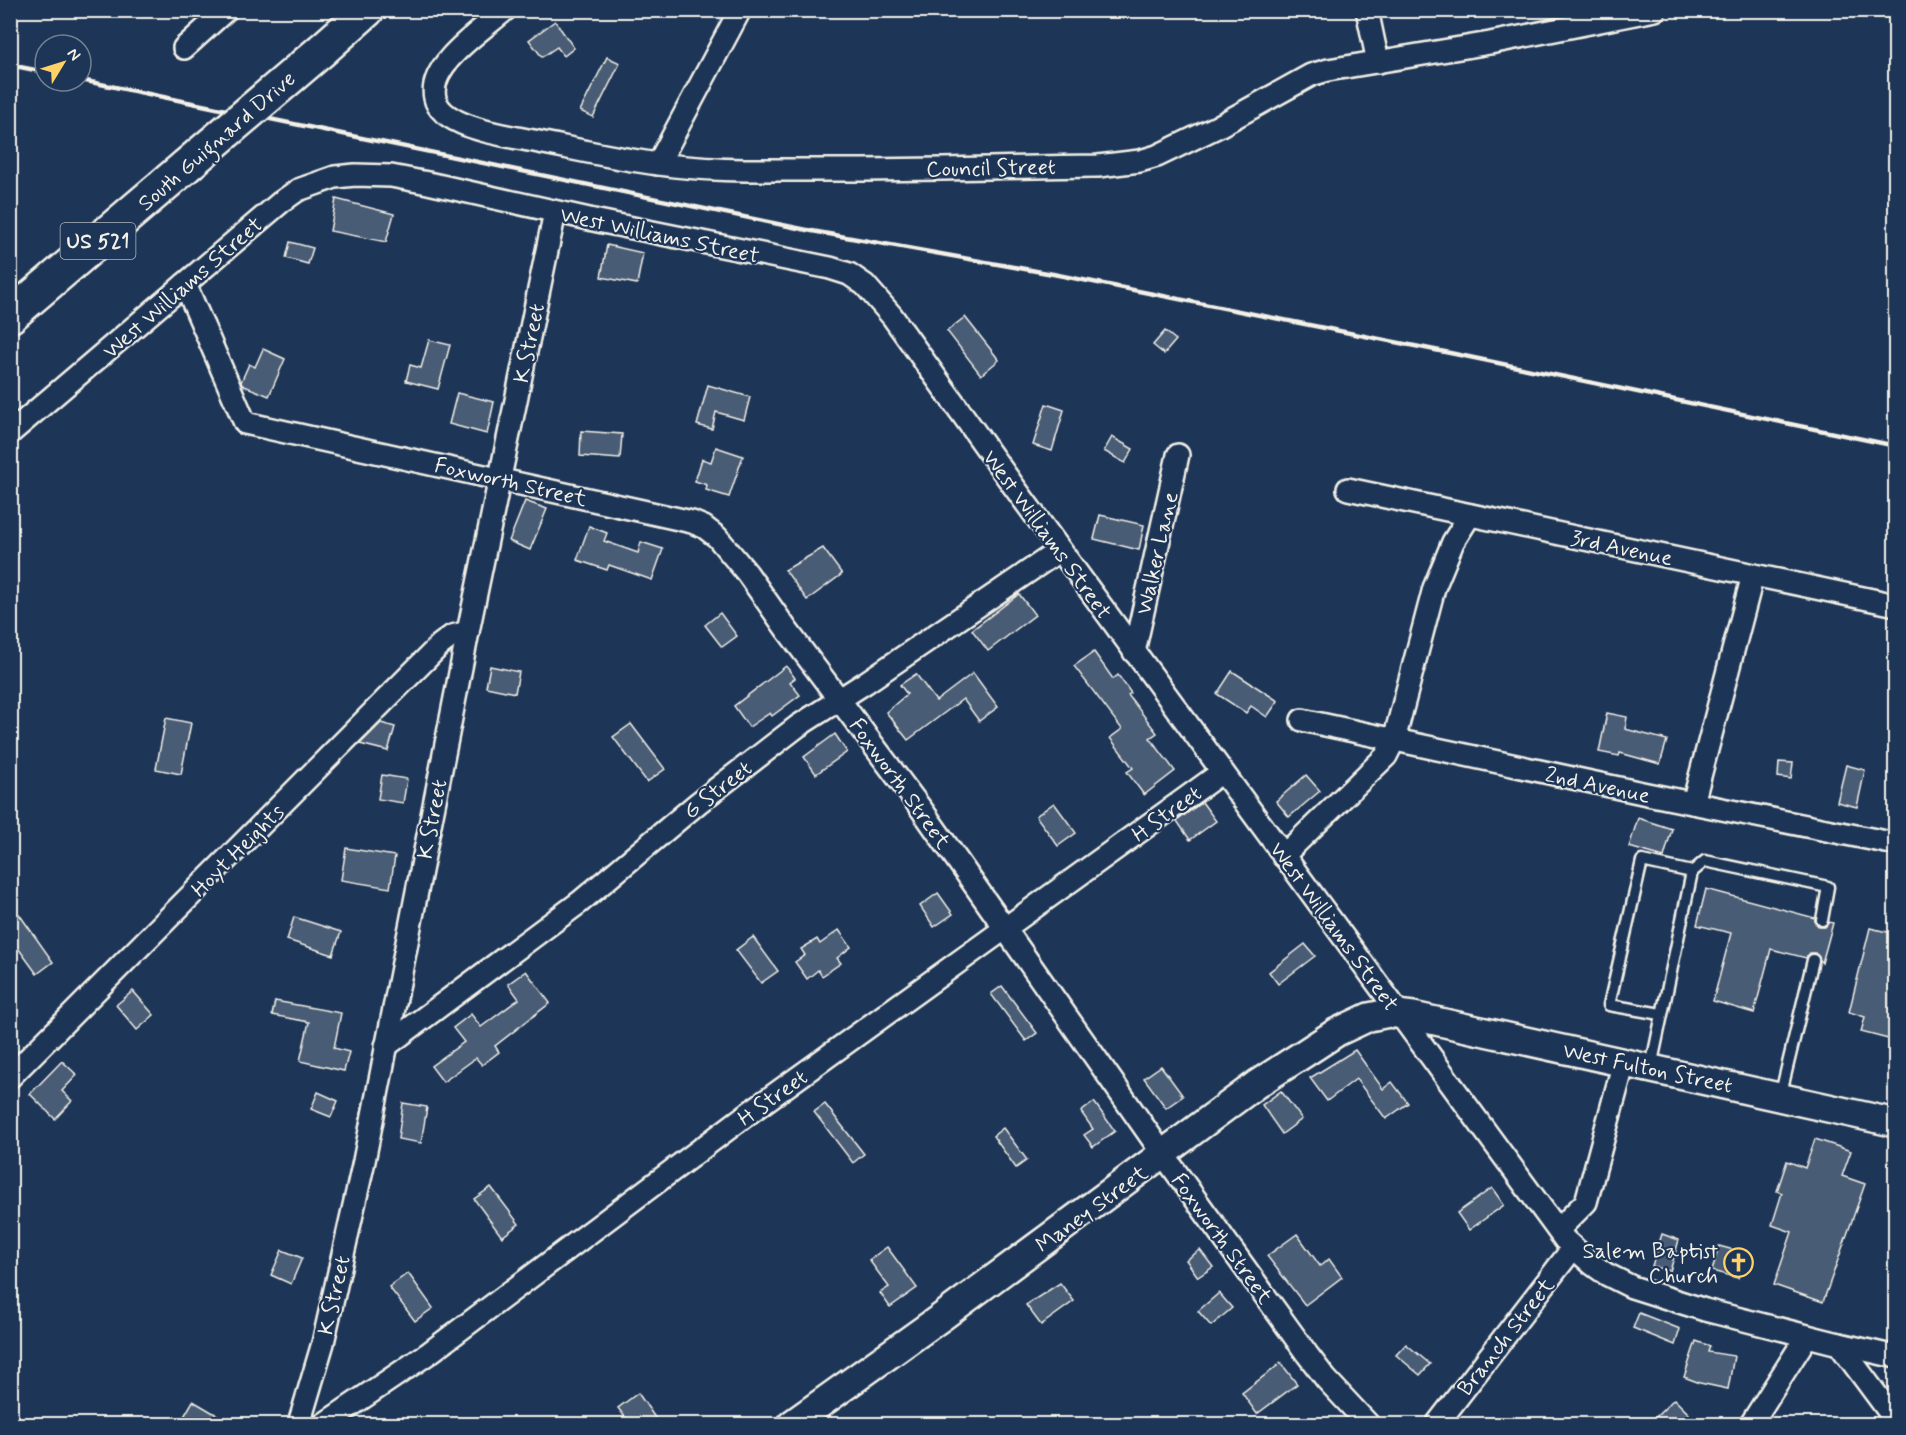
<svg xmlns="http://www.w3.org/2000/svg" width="1906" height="1435" font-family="Mynerve,sans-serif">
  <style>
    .building { fill: #485b74; stroke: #f4f1e8; stroke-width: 1.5 }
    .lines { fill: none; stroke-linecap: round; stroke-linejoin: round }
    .service-casing { stroke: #f4f1e8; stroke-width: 15 }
    .minor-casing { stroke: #f4f1e8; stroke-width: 26 }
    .tertiary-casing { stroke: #f4f1e8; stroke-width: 32 }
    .trunk-casing { stroke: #f4f1e8; stroke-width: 38 }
    .service { stroke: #1d3557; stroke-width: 10 }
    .minor { stroke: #1d3557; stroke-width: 21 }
    .tertiary { stroke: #1d3557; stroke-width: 27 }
    .trunk { stroke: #1d3557; stroke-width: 33 }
    .rail { stroke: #f4f1e8; stroke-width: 4.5 }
    .trunk-bridge-casing { stroke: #f4f1e8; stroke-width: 38; stroke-linecap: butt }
    .trunk-bridge { stroke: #1d3557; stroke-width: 33 }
    .labels { text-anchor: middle; stroke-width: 4.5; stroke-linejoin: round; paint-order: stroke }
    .shield { fill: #1d3557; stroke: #b4b9bc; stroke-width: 1.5 }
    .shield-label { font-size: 21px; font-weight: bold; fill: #f4f1e8 }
    .street-label { font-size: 22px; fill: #f4f1e8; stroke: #1d3557 }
    .poi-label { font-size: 22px; fill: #f4f1e8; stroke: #1d3557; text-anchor: end }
  </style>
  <rect width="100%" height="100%" fill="#1d3557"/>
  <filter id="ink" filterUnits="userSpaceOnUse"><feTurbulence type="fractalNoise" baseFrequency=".0167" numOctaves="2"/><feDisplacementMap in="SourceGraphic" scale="12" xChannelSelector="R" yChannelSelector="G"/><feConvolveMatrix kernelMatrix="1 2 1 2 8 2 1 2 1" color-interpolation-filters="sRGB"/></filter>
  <g filter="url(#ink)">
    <g class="building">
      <path d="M555,21L574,48L564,56L557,47L542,57L529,40Z"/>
      <path d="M607,57L620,63L593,117L580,111Z"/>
      <path d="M336,199L394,214L386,242L330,231Z"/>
      <path d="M290,242L313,248L308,264L286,258Z"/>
      <path d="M607,245L643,253L637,284L601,277Z"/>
      <path d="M965,317L999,360L981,375L947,331Z"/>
      <path d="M1165,331L1176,340L1164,354L1153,345Z"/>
      <path d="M429,340L450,345L438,389L406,381L410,365L421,368Z"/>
      <path d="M263,349L285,359L269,396L242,385L241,382L249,364L255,367Z"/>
      <path d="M708,385L750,397L744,420L716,412L712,429L697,425Z"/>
      <path d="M457,393L494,402L487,434L449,424Z"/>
      <path d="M1046,404L1064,410L1052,451L1033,445Z"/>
      <path d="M581,431L622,434L620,459L580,456Z"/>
      <path d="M1112,437L1133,449L1125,463L1104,451Z"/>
      <path d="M716,447L743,456L729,497L706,490L707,485L695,481L702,459L711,462Z"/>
      <path d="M525,501L547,509L530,550L509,541Z"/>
      <path d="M1100,515L1144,525L1139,550L1094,539Z"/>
      <path d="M589,526L607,533L604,541L638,553L641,542L663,549L652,580L609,565L607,570L577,560Z"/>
      <path d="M823,548L842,574L807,600L785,570Z"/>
      <path d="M1019,594L1035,615L988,651L972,630Z"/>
      <path d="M720,613L737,636L722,647L705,625Z"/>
      <path d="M1094,652L1113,679L1118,675L1131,693L1128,695L1157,733L1150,738L1175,771L1144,795L1127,772L1133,768L1110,738L1122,729L1074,666Z"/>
      <path d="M490,666L519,672L515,693L486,687Z"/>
      <path d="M786,666L795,678L790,682L800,695L772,716L770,713L749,727L734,706Z"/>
      <path d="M1232,671L1278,701L1267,717L1251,706L1246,713L1217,694Z"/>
      <path d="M973,673L998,707L979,721L963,699L908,740L886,712L907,694L900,685L916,674L936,701Z"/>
      <path d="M1607,713L1627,717L1625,729L1667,740L1660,764L1620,753L1619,756L1599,752Z"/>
      <path d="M166,718L191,723L181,774L156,769Z"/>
      <path d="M381,723L395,727L388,751L360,744Z"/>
      <path d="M631,724L665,769L647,782L613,737Z"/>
      <path d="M835,734L847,752L816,774L804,757Z"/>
      <path d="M1779,762L1793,763L1791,779L1778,777Z"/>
      <path d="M1846,765L1865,770L1857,807L1837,802Z"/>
      <path d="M382,775L407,779L403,803L378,799Z"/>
      <path d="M1306,775L1320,791L1289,817L1276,801Z"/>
      <path d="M1202,802L1216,821L1190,840L1177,821Z"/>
      <path d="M1054,803L1076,833L1058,846L1036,816Z"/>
      <path d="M1638,818L1672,829L1664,857L1629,847Z"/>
      <path d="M346,848L395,856L390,888L341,880Z"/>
      <path d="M1706,889L1815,918V923L1820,927H1825L1829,922L1833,923L1822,963L1815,953H1810L1806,958L1771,949L1754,1013L1713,1001L1731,933L1697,925Z"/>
      <path d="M938,893L953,914L934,927L920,906Z"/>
      <path d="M19,914L53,962L37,974L10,937V920Z"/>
      <path d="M294,917L341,932L333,955L287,940Z"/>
      <path d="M1870,928L1896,934V1041L1861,1032L1865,1017L1849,1012Z"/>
      <path d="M839,930L851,947L837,958L841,963L822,976L818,970L807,979L795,962L805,955L801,949L817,939L820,944Z"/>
      <path d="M753,937L778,971L761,983L736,950Z"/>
      <path d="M1305,944L1315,956L1278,984L1269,972Z"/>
      <path d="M526,971L550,1003L495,1046L499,1052L482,1065L476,1058L443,1082L431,1066L464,1042L453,1028L471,1014L481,1027L519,999L508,984Z"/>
      <path d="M1002,986L1037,1033L1026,1041L991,994Z"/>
      <path d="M133,991L154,1015L137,1030L116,1005Z"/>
      <path d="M275,1001L341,1013L334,1048L349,1052L344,1071L300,1061L309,1022L272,1015Z"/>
      <path d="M1355,1050L1383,1089L1392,1082L1408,1103L1386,1119L1356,1079L1327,1101L1310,1078Z"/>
      <path d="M62,1061L77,1075L62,1091L72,1101L55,1119L30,1094Z"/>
      <path d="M1161,1066L1183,1096L1166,1108L1144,1078Z"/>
      <path d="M1281,1091L1302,1119L1282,1134L1262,1105Z"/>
      <path d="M318,1092L338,1101L331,1117L311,1109Z"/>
      <path d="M1094,1102L1115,1131L1093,1147L1084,1135L1093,1129L1081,1112Z"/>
      <path d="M403,1103L427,1107L421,1143L398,1139Z"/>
      <path d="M825,1104L864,1154L853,1163L814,1112Z"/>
      <path d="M1003,1128L1027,1160L1016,1168L993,1136Z"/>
      <path d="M1815,1139L1851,1151L1842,1176L1865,1184L1823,1302L1774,1285L1792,1232L1772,1225L1782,1193L1777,1191L1787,1161L1805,1168Z"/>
      <path d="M491,1187L519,1224L502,1237L474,1199Z"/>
      <path d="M1492,1188L1504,1205L1469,1230L1457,1213Z"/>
      <path d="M1297,1234L1320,1266L1329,1259L1342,1277L1305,1305L1267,1256Z"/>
      <path d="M1662,1234L1679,1240L1670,1271L1652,1266Z"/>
      <path d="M1719,1246L1745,1253L1738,1278L1712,1271Z"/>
      <path d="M887,1247L917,1288L890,1307L880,1293L889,1287L869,1260Z"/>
      <path d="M282,1250L302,1258L291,1284L271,1275Z"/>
      <path d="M1200,1250L1213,1267L1198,1277L1186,1260Z"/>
      <path d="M408,1273L433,1308L415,1321L389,1287Z"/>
      <path d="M1060,1283L1074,1301L1041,1325L1026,1305Z"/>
      <path d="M1219,1293L1232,1308L1211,1326L1198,1311Z"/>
      <path d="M1639,1313L1680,1329L1675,1345L1633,1328Z"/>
      <path d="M1696,1341L1710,1346L1708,1352L1734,1356L1728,1389L1700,1383L1684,1377Z"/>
      <path d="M1406,1344L1430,1364L1420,1375L1396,1355Z"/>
      <path d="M1281,1363L1297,1384L1257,1414L1242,1393Z"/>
      <path d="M638,1393L660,1425H631L618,1408Z"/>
      <path d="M1674,1399L1689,1414L1678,1425H1648Z"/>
      <path d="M193,1401L234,1425H179Z"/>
    </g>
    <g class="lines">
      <defs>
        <g id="service">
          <path d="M1661,1014L1609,1005L1642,861L1692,872"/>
          <path d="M1651,1067L1692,872L1705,861L1828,887L1822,920"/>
          <path d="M1780,1097L1813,960"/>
        </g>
        <g id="minor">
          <path d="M505,10C482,30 427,65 435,98C441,128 509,136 534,141C575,149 617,159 659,164C708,171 758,170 808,170C905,171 1001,167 1098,166L1140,161L1157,156L1217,127L1311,75L1328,70L1490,43L1655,10"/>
          <path d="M1367,10L1378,62"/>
          <path d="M184,48L226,10"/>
          <path d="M658,164L740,10"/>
          <path d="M185,284L245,423L692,522L704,527L717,537L747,573L787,630L922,810L1163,1154L1307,1354L1326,1379L1368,1424"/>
          <path d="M10,433L281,202L298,190L335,177L355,175L391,176L428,183L598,221L830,268L849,274L865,285L892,316L1015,488L1565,1240L1592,1264L1606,1274L1632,1287L1705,1310L1839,1344L1896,1421"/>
          <path d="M1348,489L1896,605"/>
          <path d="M1134,652L1178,455"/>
          <path d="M1302,720L1647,794L1896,844"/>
          <path d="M1693,803L1753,575"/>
          <path d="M1283,856L1386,756L1394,740L1434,588L1453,542L1470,515"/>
          <path d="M386,1046L580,902L698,803L798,726L865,683L1060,550"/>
          <path d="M10,1077L440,645L452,636L468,632"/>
          <path d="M1558,1230L1586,1202L1624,1062"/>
          <path d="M1839,1344L1896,1357"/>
          <path d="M299,1424L323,1343L364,1161L468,632L555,212"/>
          <path d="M324,1424L429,1353L753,1110L1222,772"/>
          <path d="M1437,1424L1573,1248"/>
          <path d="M1751,1424L1807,1336"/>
        </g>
        <path id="tertiary" d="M792,1424L943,1316L1257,1084L1308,1051L1337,1032L1369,1017L1389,1013L1413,1016L1896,1123"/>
        <g id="trunk">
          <path d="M322,50L367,10"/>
          <path d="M10,316L186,166"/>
        </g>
      </defs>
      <use href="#service" class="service-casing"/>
      <use href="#minor" class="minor-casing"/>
      <use href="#tertiary" class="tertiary-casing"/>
      <use href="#trunk" class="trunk-casing"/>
      <use href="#service" class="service"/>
      <use href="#minor" class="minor"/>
      <use href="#tertiary" class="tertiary"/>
      <use href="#trunk" class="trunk"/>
      <g class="rail">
        <path d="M10,65L45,72"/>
        <path d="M81,80L812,231L1053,274L1450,353L1896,446"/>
      </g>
      <defs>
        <path id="trunk-bridge" d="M186,166L322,50"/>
      </defs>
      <use href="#trunk-bridge" class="trunk-bridge-casing"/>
      <use href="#trunk-bridge" class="trunk-bridge"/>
    </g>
  </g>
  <defs>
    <symbol id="church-ring" viewBox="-11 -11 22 22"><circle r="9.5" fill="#1d3557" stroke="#ffd166" stroke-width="1.5"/><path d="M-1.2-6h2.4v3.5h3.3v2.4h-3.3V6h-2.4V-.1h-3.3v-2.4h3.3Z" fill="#ffd166"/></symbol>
  </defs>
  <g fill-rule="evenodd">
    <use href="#church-ring" x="1722" y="1246" width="33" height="33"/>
  </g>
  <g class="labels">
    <rect class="shield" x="60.5" y="223" width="75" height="36" rx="4.5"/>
    <g class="shield-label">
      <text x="98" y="248">US 521</text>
    </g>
    <g class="street-label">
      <text transform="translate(216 140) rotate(-41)" y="8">South Guignard Drive</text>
      <text transform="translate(991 167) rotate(-1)" y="8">Council Street</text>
      <text transform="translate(660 234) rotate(12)" y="8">West Williams Street</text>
      <text transform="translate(182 287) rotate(-41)" y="8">West Williams Street</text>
      <text transform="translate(528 343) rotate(-78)" y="8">K Street</text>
      <text transform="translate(511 481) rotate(13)" y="8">Foxworth Street</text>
      <text transform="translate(1048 534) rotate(54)" y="8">West Williams Street</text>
      <text transform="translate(1622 547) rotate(12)" y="8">3rd Avenue</text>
      <text transform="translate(1156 553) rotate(-77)" y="8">Walker Lane</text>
      <text transform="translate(901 783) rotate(54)" y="8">Foxworth Street</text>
      <text transform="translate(1598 784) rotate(12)" y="8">2nd Avenue</text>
      <text transform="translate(717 789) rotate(-38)" y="8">G Street</text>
      <text transform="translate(1166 813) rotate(-36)" y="8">H Street</text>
      <text transform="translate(431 819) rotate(-79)" y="8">K Street</text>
      <text transform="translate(237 850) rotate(-45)" y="8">Hoyt Heights</text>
      <text transform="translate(1335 926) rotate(54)" y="8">West Williams Street</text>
      <text transform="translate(1648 1067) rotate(12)" y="8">West Fulton Street</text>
      <text transform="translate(772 1097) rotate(-36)" y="8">H Street</text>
      <text transform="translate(1091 1208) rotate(-36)" y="8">Maney Street</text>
      <text transform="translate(1223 1238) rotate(54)" y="8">Foxworth Street</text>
      <text transform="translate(333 1295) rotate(-77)" y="8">K Street</text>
      <text transform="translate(1505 1336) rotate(-52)" y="8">Branch Street</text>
    </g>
    <g class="poi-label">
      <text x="1718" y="1258">Salem Baptist<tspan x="1718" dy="25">Church</tspan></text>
    </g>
  </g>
  <rect width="1906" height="1435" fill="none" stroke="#1d3557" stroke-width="36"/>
  <rect x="18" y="18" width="1870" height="1399" fill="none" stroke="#f4f1e8" stroke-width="2" filter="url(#ink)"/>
  <g transform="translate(63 63) rotate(52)"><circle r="28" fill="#1d3557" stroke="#738091" stroke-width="1.5"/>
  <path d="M0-4.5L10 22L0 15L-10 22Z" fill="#ffd166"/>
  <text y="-9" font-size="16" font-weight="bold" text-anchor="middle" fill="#f4f1e8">N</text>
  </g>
</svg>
